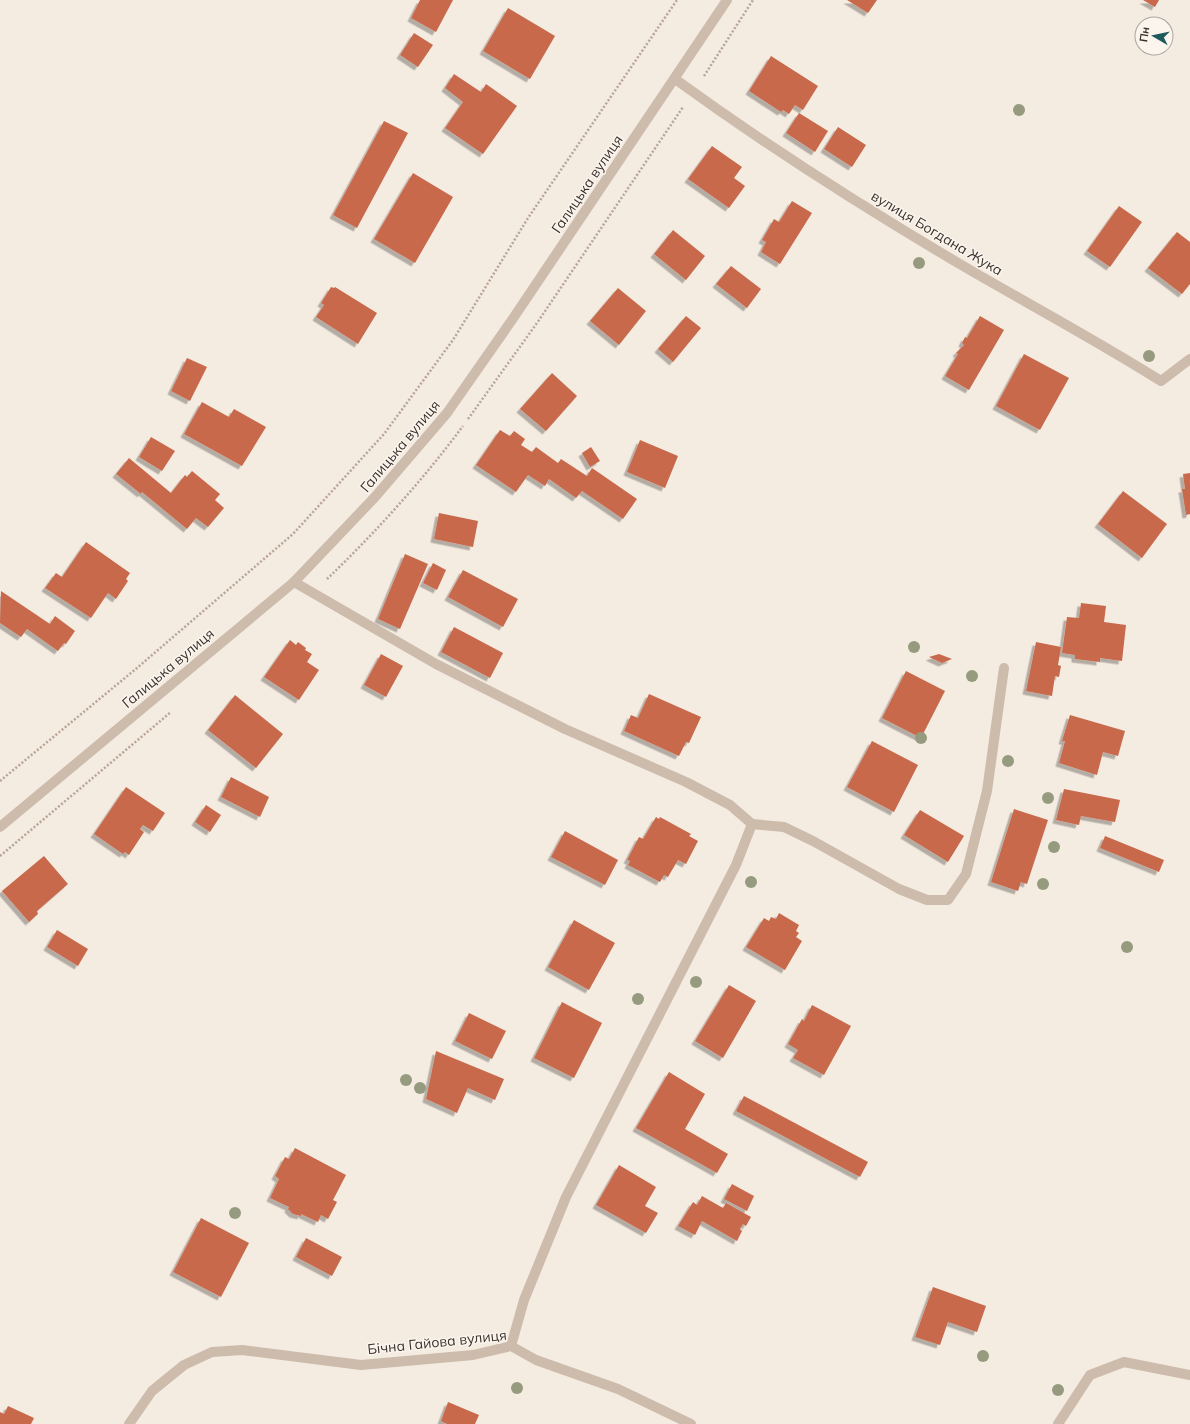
<svg xmlns="http://www.w3.org/2000/svg" width="1190" height="1424" font-family="Mulish,sans-serif">
  <style>
    .building { fill: #c8694b; filter: url(#shadow) }
    .lines { fill: none; stroke-linecap: round; stroke-linejoin: round }
    .path { stroke: #b9a596; stroke-width: 2.5; stroke-dasharray: 2 2; stroke-linecap: butt }
    .minor { stroke: #cdbbac; stroke-width: 10 }
    .tree { fill: #969b7f }
    .labels { text-anchor: middle; stroke-width: 3; stroke-linejoin: round; paint-order: stroke }
    .street-label { font-size: 14px; fill: #3b302b; stroke: #fbf5ee }
  </style>
  <defs>
    <filter id="shadow"><feDropShadow dx="-3.5" dy="3.5" stdDeviation="0" flood-color="#0004"/></filter>
  </defs>
  <rect width="100%" height="100%" fill="#f4ebe1"/>
  <g class="building">
    <path d="M420,0H453L436,32L411,18Z"/>
    <path d="M847,0H877L868,13Z"/>
    <path d="M1143,0H1159L1155,7Z"/>
    <path d="M508,8L555,36L530,79L483,51Z"/>
    <path d="M414,33L433,45L418,67L400,55Z"/>
    <path d="M771,56L818,86L803,110L795,105L789,114L783,110L781,112L749,91Z"/>
    <path d="M454,74L481,92L486,84L517,106L483,154L445,128L463,102L445,88Z"/>
    <path d="M799,113L828,131L815,152L786,133Z"/>
    <path d="M384,121L408,133L357,228L333,215Z"/>
    <path d="M838,127L866,145L852,167L824,149Z"/>
    <path d="M712,146L742,167L734,178L745,186L729,208L688,179Z"/>
    <path d="M413,173L453,197L415,263L374,239Z"/>
    <path d="M792,201L812,213L780,264L761,252L766,242L762,240L774,219L779,222Z"/>
    <path d="M1119,206L1142,222L1110,267L1087,251Z"/>
    <path d="M673,230L705,256L686,280L654,254Z"/>
    <path d="M1177,232L1190,242V284L1182,294L1148,268Z"/>
    <path d="M731,266L761,289L747,308L716,284Z"/>
    <path d="M331,287L334,288L335,287L377,313L358,344L316,317L324,305L321,303Z"/>
    <path d="M618,288L646,311L619,345L590,321Z"/>
    <path d="M686,316L701,328L673,362L658,349Z"/>
    <path d="M980,316L1004,330L969,390L945,376L958,354L956,353L964,345L962,343L965,337L967,338Z"/>
    <path d="M1024,354L1069,378L1040,430L996,406Z"/>
    <path d="M187,358L207,367L190,401L171,391Z"/>
    <path d="M552,373L577,396L546,431L520,409Z"/>
    <path d="M202,402L229,417L234,409L266,427L242,466L184,434Z"/>
    <path d="M500,430L510,436L514,431L525,439L521,445L532,452L536,447L558,463L561,459L587,476L592,468L637,499L623,519L582,491L576,498L549,479L545,486L528,475L516,492L476,465Z"/>
    <path d="M151,437L175,451L162,471L139,457Z"/>
    <path d="M640,440L678,456L665,488L627,472Z"/>
    <path d="M591,447L600,461L590,467L582,453Z"/>
    <path d="M129,458L171,493L185,475L187,477L192,471L220,494L215,500L224,508L208,527L196,518L187,529L142,492L141,494L116,474Z"/>
    <path d="M1190,473V514L1186,515L1182,489H1185L1183,474Z"/>
    <path d="M1123,491L1167,524L1142,558L1098,524Z"/>
    <path d="M439,513L478,521L473,547L434,539Z"/>
    <path d="M86,542L130,573L126,579L128,581L116,599L108,593L91,618L45,588L56,573L62,577Z"/>
    <path d="M405,554L428,564L400,629L378,619Z"/>
    <path d="M433,563L446,570L437,590L423,583Z"/>
    <path d="M463,570L518,599L503,627L448,597Z"/>
    <path d="M1,591L50,624L55,616L75,631L66,644L64,643L58,651L27,629L21,637L0,623Z"/>
    <path d="M1081,603L1106,606L1104,622L1126,625L1122,661L1100,658V662L1075,659V655L1062,653L1067,617L1079,618Z"/>
    <path d="M454,627L503,653L490,678L441,652Z"/>
    <path d="M290,640L296,645L298,642L306,648L305,650L312,654L307,662L319,670L299,700L264,677Z"/>
    <path d="M1036,642L1061,647L1058,665L1061,666L1059,677L1055,676L1052,696L1026,691Z"/>
    <path d="M381,654L403,666L386,697L364,685Z"/>
    <path d="M939,654L952,659L942,663L929,657Z"/>
    <path d="M906,671L945,691L921,738L882,718Z"/>
    <path d="M649,694L701,717L689,743L686,742L679,756L624,731L631,715L638,718Z"/>
    <path d="M235,695L283,734L256,768L208,730Z"/>
    <path d="M1070,715L1125,731L1118,756L1103,752L1097,775L1059,763L1065,741H1062Z"/>
    <path d="M872,741L918,765L894,812L847,787Z"/>
    <path d="M231,777L269,797L260,817L221,797Z"/>
    <path d="M126,787L165,813L153,831L143,825L140,829L144,832L129,855L125,852L123,854L94,834Z"/>
    <path d="M1064,789L1120,800L1115,822L1081,816L1079,825L1056,820Z"/>
    <path d="M206,805L221,815L210,832L195,822Z"/>
    <path d="M1014,809L1048,820L1027,884L1021,882L1018,891L991,882Z"/>
    <path d="M920,810L964,836L948,862L904,835Z"/>
    <path d="M656,817L659,819L660,817L691,834L689,836L698,841L686,864L678,860L668,877L664,875L660,882L628,865L630,861L627,860L639,837L643,839Z"/>
    <path d="M565,831L618,860L605,885L551,857Z"/>
    <path d="M1105,836L1164,860L1159,872L1100,848Z"/>
    <path d="M44,856L68,884L37,911L38,914L29,922L2,891Z"/>
    <path d="M779,913L799,925L796,931L799,933L796,937L802,941L785,970L746,947L764,918L769,921L771,917L776,919Z"/>
    <path d="M574,920L615,943L589,990L548,967Z"/>
    <path d="M57,930L88,949L78,966L47,947Z"/>
    <path d="M729,985L756,1001L723,1058L695,1041Z"/>
    <path d="M562,1002L602,1023L574,1078L534,1058Z"/>
    <path d="M812,1005L851,1026L824,1075L793,1058L798,1050L788,1044L802,1019L804,1021Z"/>
    <path d="M469,1013L506,1031L492,1059L455,1041Z"/>
    <path d="M436,1051L504,1079L495,1100L468,1088L457,1113L426,1099Z"/>
    <path d="M669,1072L705,1094L685,1129L728,1154L717,1173L636,1128Z"/>
    <path d="M744,1096L868,1162L860,1177L736,1111Z"/>
    <path d="M295,1148L346,1175L333,1200L337,1202L328,1219L321,1215L318,1222L301,1214V1216L293,1214L288,1209L289,1207L270,1198L279,1179L275,1176L285,1157L289,1159Z"/>
    <path d="M619,1165L656,1187L645,1206L658,1213L646,1233L596,1205Z"/>
    <path d="M732,1184L754,1196L747,1211L724,1199Z"/>
    <path d="M702,1196L723,1208L726,1203L751,1217L746,1226L743,1224L740,1229L742,1231L737,1241L702,1221L695,1235L678,1226L693,1202L697,1205Z"/>
    <path d="M201,1218L249,1243L221,1297L173,1272Z"/>
    <path d="M306,1238L342,1257L332,1276L296,1257Z"/>
    <path d="M933,1287L986,1306L977,1332L948,1322L940,1345L915,1337Z"/>
    <path d="M448,1402L479,1415L475,1424H447L441,1421Z"/>
    <path d="M8,1406L34,1418L31,1424H0V1412L4,1414Z"/>
  </g>
  <g class="lines">
    <g class="path">
      <path d="M704,76L753,0"/>
      <path d="M468,419L537,323L683,107"/>
      <path d="M327,579C376,532 422,481 463,426"/>
      <path d="M0,781L137,668L293,534L384,434L453,340L528,218L677,0"/>
      <path d="M0,856L171,712"/>
    </g>
    <g class="minor">
      <path d="M675,79C770,148 869,211 970,270C1034,307 1099,342 1161,381L1190,359"/>
      <path d="M294,582L436,664L565,729L686,782L730,805L752,824L736,865L566,1197L524,1300L511,1346"/>
      <path d="M752,824L784,827L813,841L899,889L927,900H948L966,874L987,791L1004,668"/>
      <path d="M0,827L294,582L375,497L447,413L514,317L727,0"/>
      <path d="M129,1424L152,1391L184,1365L212,1352L242,1350L361,1365L473,1355L511,1346L536,1360L618,1389L691,1424"/>
      <path d="M1058,1424L1090,1375L1124,1362L1190,1375"/>
    </g>
  </g>
  <g class="tree">
    <circle cx="1019" cy="110" r="6"/>
    <circle cx="919" cy="263" r="6"/>
    <circle cx="1149" cy="356" r="6"/>
    <circle cx="914" cy="647" r="6"/>
    <circle cx="972" cy="676" r="6"/>
    <circle cx="921" cy="738" r="6"/>
    <circle cx="1008" cy="761" r="6"/>
    <circle cx="1048" cy="798" r="6"/>
    <circle cx="1054" cy="847" r="6"/>
    <circle cx="751" cy="882" r="6"/>
    <circle cx="1043" cy="884" r="6"/>
    <circle cx="1127" cy="947" r="6"/>
    <circle cx="696" cy="982" r="6"/>
    <circle cx="638" cy="999" r="6"/>
    <circle cx="406" cy="1080" r="6"/>
    <circle cx="420" cy="1088" r="6"/>
    <circle cx="235" cy="1213" r="6"/>
    <circle cx="983" cy="1356" r="6"/>
    <circle cx="517" cy="1388" r="6"/>
    <circle cx="1058" cy="1390" r="6"/>
  </g>
  <g class="labels">
    <g class="street-label">
      <text transform="translate(587 184) rotate(-56)" y="5">Галицька вулиця</text>
      <text transform="translate(937 233) rotate(31)" y="5">вулиця Богдана Жука</text>
      <text transform="translate(400 446) rotate(-50)" y="5">Галицька вулиця</text>
      <text transform="translate(168 668) rotate(-40)" y="5">Галицька вулиця</text>
      <text transform="translate(437 1342) rotate(-6)" y="5">Бічна Гайова вулиця</text>
    </g>
  </g>
  <g transform="translate(1154 36) rotate(279)"><circle r="19" fill="#fbf5ee" stroke="#aea6a0"/>
  <path d="M0-3L7 15L0 10L-7 15Z" fill="#1f5a5e"/>
  <text y="-6" font-size="11" font-weight="bold" text-anchor="middle" fill="#3b302b">Пн</text>
  </g>
</svg>
